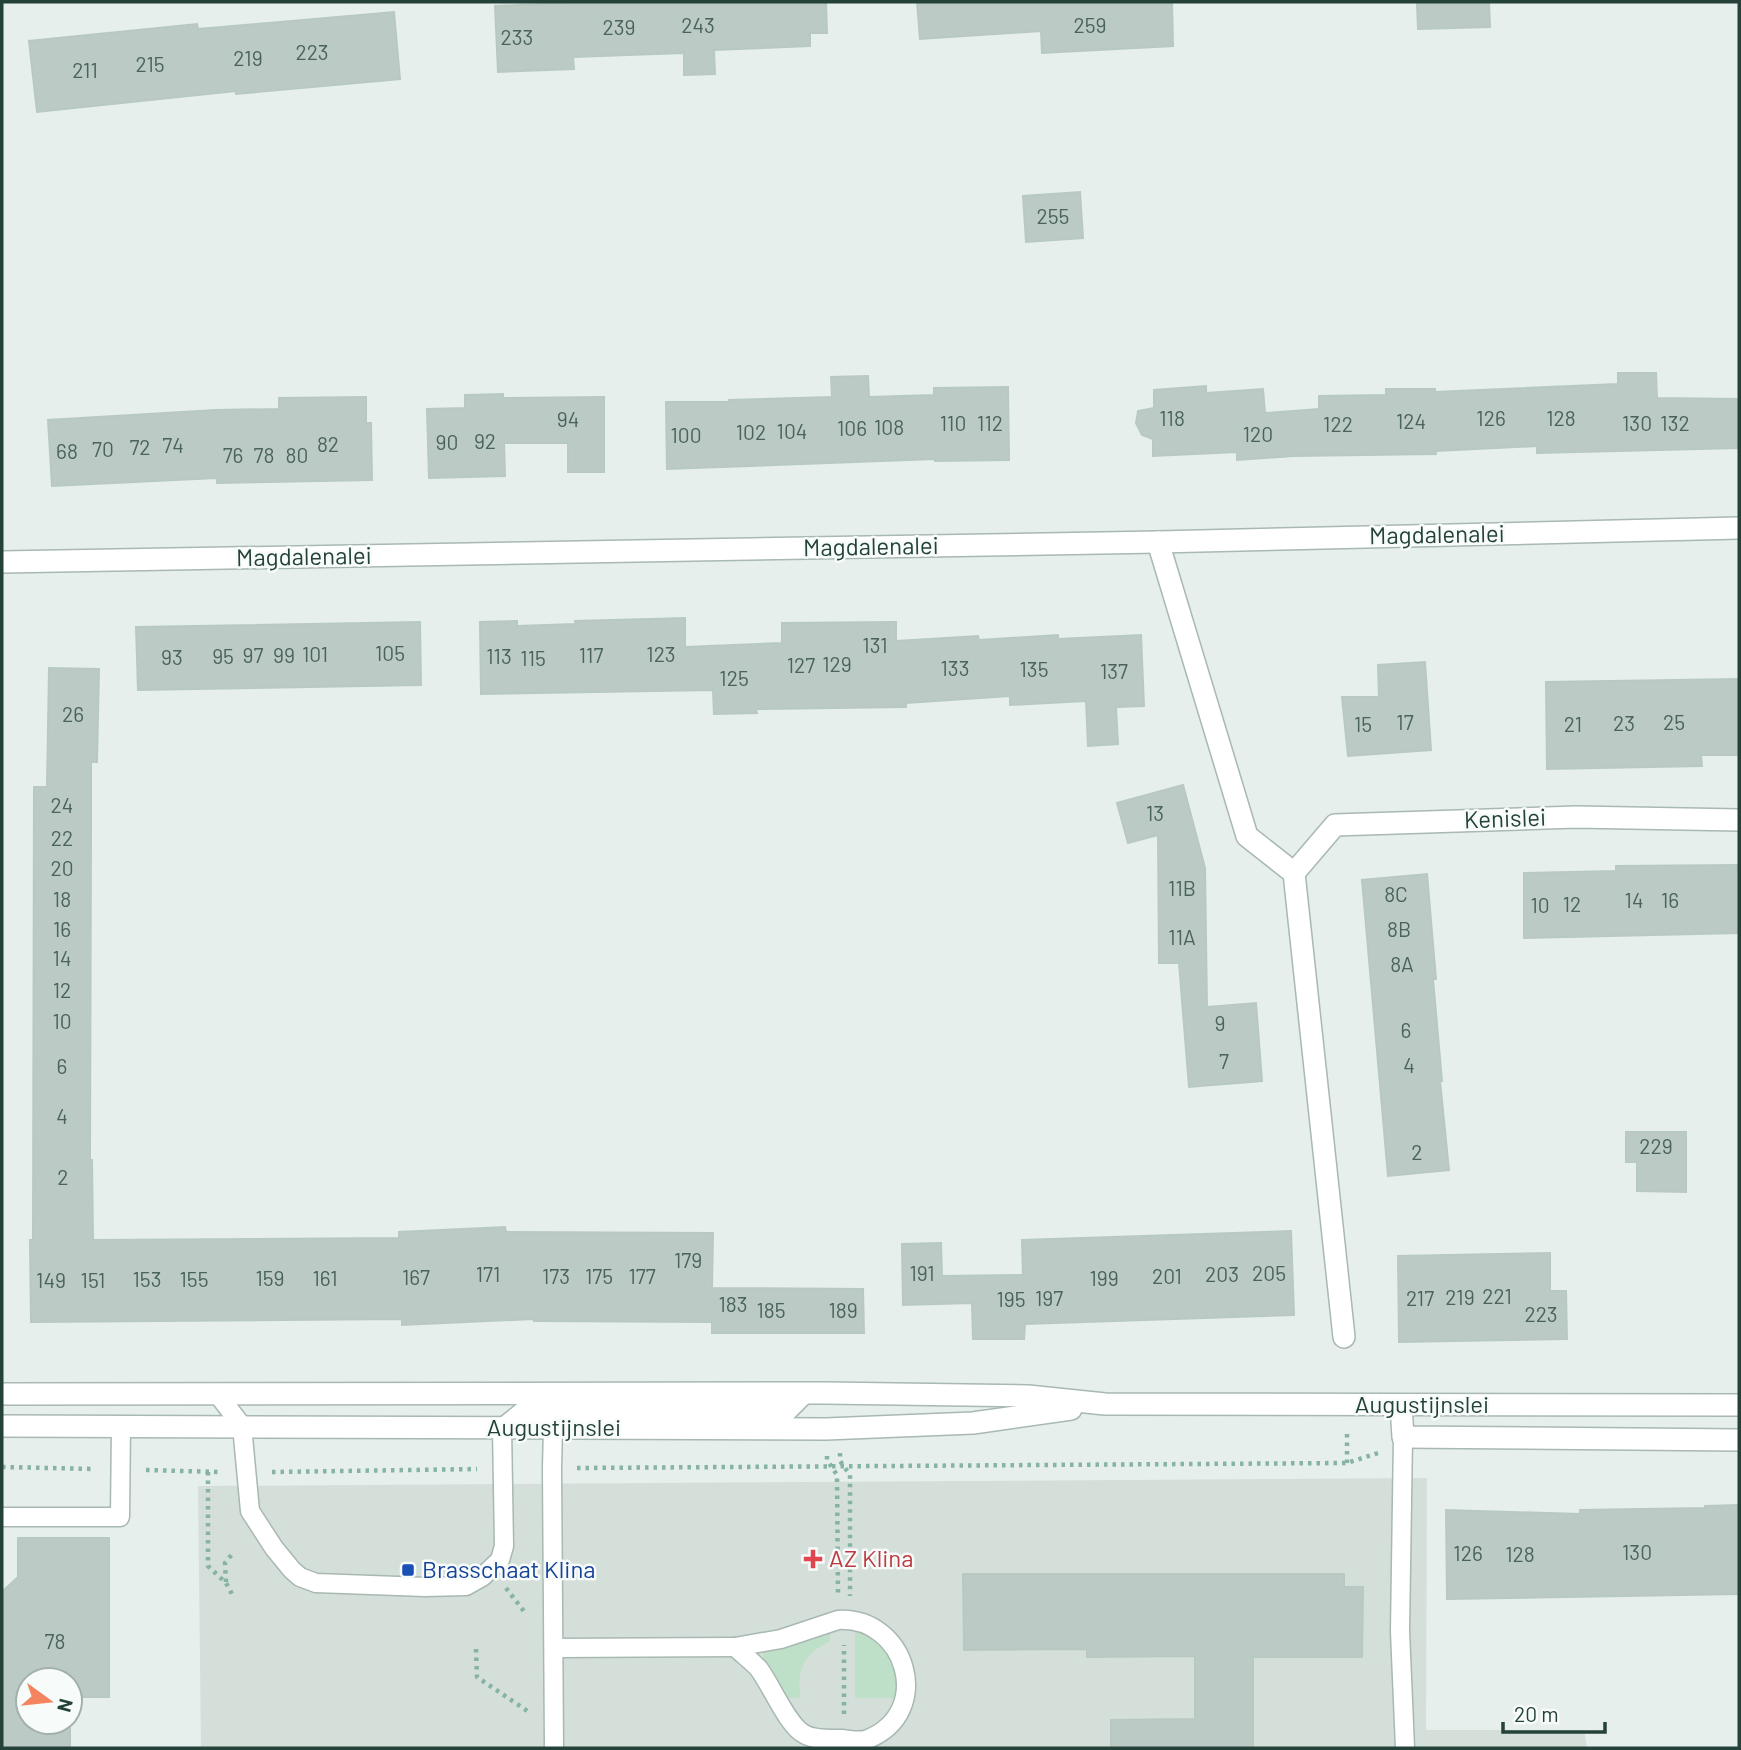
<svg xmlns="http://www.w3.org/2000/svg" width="1741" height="1750" font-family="Barlow,sans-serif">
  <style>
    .built { fill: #d4dfda }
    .green { fill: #bfe0c8 }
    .building { fill: #bbcac4; stroke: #b8c9c2; stroke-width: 2 }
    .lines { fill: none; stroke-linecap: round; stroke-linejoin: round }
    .service-casing { stroke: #a8b8b2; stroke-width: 21 }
    .minor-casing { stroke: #a8b8b2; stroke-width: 24 }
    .tertiary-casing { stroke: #a8b8b2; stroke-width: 24 }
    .path { stroke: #86b3a5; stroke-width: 4.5; stroke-dasharray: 3.5 5; stroke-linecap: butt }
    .service { stroke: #fff; stroke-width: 18 }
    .minor { stroke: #fff; stroke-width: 21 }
    .tertiary { stroke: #fff; stroke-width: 21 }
    .health-dot { fill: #e0444e; stroke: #f7fbf9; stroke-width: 2.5 }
    .transit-dot { fill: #1a4fb4; stroke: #f7fbf9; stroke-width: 2.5 }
    .labels { text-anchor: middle; stroke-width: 5; stroke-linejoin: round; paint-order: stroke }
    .number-label { font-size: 21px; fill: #4a645c }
    .street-label { font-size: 24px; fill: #24423a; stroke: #f7fbf9 }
    .health-label { font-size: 24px; fill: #be3a42; stroke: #f7fbf9; text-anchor: start }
    .transit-label { font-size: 24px; fill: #164399; stroke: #f7fbf9; text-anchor: start }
  </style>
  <rect width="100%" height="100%" fill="#e6efeb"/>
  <path class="built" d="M1427,1478L1426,1730H1584L1587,1748H201L198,1486Z"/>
  <g class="green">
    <path d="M855,1628C891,1641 898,1663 898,1698H855Z"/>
    <path d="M830,1629V1642C805,1651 795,1673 801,1698H786C778,1685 756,1663 765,1648Z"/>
  </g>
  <g class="building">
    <path d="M585,2H826L827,33H810V46L714,50L715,74L684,75V53L573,57L574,69L498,72L495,6Z"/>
    <path d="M917,2H1172L1173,46L1042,53L1041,31L920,39Z"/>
    <path d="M1417,2H1489L1490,27L1418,29Z"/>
    <path d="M394,12L400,79L236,94V91L37,112L29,41L197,24L198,29Z"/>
    <path d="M1080,192L1083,238L1026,242L1023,196Z"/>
    <path d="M1618,373H1656L1657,398L1739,399V448L1537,453V446L1436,451V454L1293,456L1237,460V452L1153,456V439L1142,435L1136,423L1138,411L1154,408V390L1206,386V393L1263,389L1265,413L1319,409V396L1386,395V389H1435V392L1618,384Z"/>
    <path d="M868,376L869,397L934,395V388L1008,387L1009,460L935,461V459L667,469L666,402H729V400L832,397L831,377Z"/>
    <path d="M503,394V398L604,397V472H568V443H504L505,476L429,478L427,409L465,408V395Z"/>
    <path d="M366,397V423H371L372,480L217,483V478L52,486L48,420L216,410L279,409V398Z"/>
    <path d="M685,618V647L782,643V623L896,622V641L978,636L979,640L1058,635V639L1141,635L1144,706L1116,707L1118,744L1088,746L1086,701L1010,705V696L906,703V707L756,709L757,713L714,714L713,690L481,694L480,622L517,621V626L576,624L575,621Z"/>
    <path d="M420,622L421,685L138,690L136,627Z"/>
    <path d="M1425,662L1431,750L1348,756L1342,697H1379L1378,665Z"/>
    <path d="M49,668L99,669L97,762H91V824L90,1160H92L93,1240L399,1238V1232L505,1227L506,1232L713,1233L712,1288L863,1289L864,1333H712V1322L534,1321V1319L402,1325V1319L31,1322L30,1240H33L34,787H47Z"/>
    <path d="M1739,679V755H1701L1702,766L1547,769L1546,682Z"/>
    <path d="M1183,785L1205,868L1207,1007L1256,1003L1262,1081L1189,1087L1179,963H1159L1158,835L1128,843L1117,803Z"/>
    <path d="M1739,865V933L1524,938V873L1616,871V866Z"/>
    <path d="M1427,874L1436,979H1433L1442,1081H1440L1449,1170L1388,1176L1362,880Z"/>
    <path d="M1626,1132H1686V1192L1637,1191V1162H1626Z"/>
    <path d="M1291,1231L1294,1315L1025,1324L1024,1339H973L972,1303L903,1305L902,1244L941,1243L942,1276L1023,1275L1022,1240Z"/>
    <path d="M1550,1253V1291H1566L1567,1339L1399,1342L1398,1256Z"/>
    <path d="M1739,1505V1594L1447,1599L1446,1510L1580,1514V1510L1705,1508V1506Z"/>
    <path d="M18,1538H109V1697H70V1680H28V1722H70V1748H2V1592L18,1577Z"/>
    <path d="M963,1574H1344V1587H1363L1362,1657H1253V1748H1111V1720L1195,1719V1656L1087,1657V1649L964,1650Z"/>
  </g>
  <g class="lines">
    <defs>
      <g id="service">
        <path d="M219,1396L242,1426L250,1511L274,1548L292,1570L300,1577L316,1583L425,1587L466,1586L482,1577L500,1560L504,1546L502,1428L523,1411L787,1412L806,1393"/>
        <path d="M1403,1437L1400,1631L1405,1748"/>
        <path d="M2,1517H120L121,1426"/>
        <path d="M838,1620C906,1616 935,1712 868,1739C861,1742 849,1740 842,1739C830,1739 814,1740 804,1734C788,1726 771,1685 759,1669C752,1661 742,1654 735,1647L781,1639Z"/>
        <path d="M554,1648L735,1647"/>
        <path d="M554,1748L552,1468L553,1428L562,1418"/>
      </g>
      <g id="minor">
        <path d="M1158,542L1247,836L1294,873L1344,1337"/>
        <path d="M2,562L1158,542L1739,528"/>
        <path d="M1294,873L1335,825L1576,817L1739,820"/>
        <path d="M1401,1405L1403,1437L1739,1440"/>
      </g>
      <g id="tertiary">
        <path d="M2,1394L826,1393L1028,1396L1105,1404L1739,1405"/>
        <path d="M2,1426L826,1429L973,1423L1071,1409"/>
      </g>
    </defs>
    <use href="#service" class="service-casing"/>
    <use href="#minor" class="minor-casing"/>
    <use href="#tertiary" class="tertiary-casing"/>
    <g class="path">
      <path d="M840,1453V1461L850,1475V1596"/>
      <path d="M827,1456V1460L837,1475L838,1595"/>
      <path d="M1347,1463V1432"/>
      <path d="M2,1467L95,1469"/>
      <path d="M577,1468L1347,1463L1378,1453"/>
      <path d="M146,1470L221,1472"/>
      <path d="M208,1472V1566L226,1583L233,1596"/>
      <path d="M272,1472L477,1469"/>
      <path d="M226,1582L225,1563L233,1553"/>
      <path d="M506,1588L526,1614"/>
      <path d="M476,1649L477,1677L529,1712"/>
      <path d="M844,1714V1645"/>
    </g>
    <use href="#service" class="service"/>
    <use href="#minor" class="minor"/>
    <use href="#tertiary" class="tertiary"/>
  </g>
  <path class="health-dot" d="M809.5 1548.5h7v7h7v7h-7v7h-7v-7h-7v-7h7z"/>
  <rect class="transit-dot" x="401" y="1563" width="14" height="14" rx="3.5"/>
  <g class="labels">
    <g class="number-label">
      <text x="698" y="33">243</text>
      <text x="1090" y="33">259</text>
      <text x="619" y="35">239</text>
      <text x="517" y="45">233</text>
      <text x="312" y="60">223</text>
      <text x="248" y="66">219</text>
      <text x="150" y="72">215</text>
      <text x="85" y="78">211</text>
      <text x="1053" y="224">255</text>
      <text x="1172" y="426">118</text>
      <text x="1491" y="426">126</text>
      <text x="1561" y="426">128</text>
      <text x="568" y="427">94</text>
      <text x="1411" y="429">124</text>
      <text x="953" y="431">110</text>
      <text x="990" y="431">112</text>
      <text x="1637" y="431">130</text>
      <text x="1675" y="431">132</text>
      <text x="1338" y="432">122</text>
      <text x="889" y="435">108</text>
      <text x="852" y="436">106</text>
      <text x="792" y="439">104</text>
      <text x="751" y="440">102</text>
      <text x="1258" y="442">120</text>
      <text x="686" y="443">100</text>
      <text x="485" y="449">92</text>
      <text x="447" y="450">90</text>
      <text x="328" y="452">82</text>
      <text x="173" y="453">74</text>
      <text x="140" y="455">72</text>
      <text x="103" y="457">70</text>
      <text x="67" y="459">68</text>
      <text x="233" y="463">76</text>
      <text x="264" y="463">78</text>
      <text x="297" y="463">80</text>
      <text x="875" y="653">131</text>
      <text x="390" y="661">105</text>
      <text x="315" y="662">101</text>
      <text x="661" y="662">123</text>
      <text x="253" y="663">97</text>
      <text x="284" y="663">99</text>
      <text x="591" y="663">117</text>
      <text x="223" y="664">95</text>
      <text x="499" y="664">113</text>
      <text x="172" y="665">93</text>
      <text x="533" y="666">115</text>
      <text x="837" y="672">129</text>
      <text x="801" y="673">127</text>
      <text x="955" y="676">133</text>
      <text x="1034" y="677">135</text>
      <text x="1114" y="679">137</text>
      <text x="734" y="686">125</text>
      <text x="73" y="722">26</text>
      <text x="1405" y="730">17</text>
      <text x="1674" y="730">25</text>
      <text x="1624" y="731">23</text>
      <text x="1363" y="732">15</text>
      <text x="1573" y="732">21</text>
      <text x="62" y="813">24</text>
      <text x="1155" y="821">13</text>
      <text x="62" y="846">22</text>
      <text x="62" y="876">20</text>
      <text x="1182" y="896">11B</text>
      <text x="1396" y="902">8C</text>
      <text x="62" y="907">18</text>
      <text x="1634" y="908">14</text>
      <text x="1670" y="908">16</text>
      <text x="1572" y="912">12</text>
      <text x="1540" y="913">10</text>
      <text x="62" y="937">16</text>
      <text x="1399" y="937">8B</text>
      <text x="1182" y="945">11A</text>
      <text x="62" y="966">14</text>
      <text x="1402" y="972">8A</text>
      <text x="62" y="998">12</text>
      <text x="62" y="1029">10</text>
      <text x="1220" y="1031">9</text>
      <text x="1406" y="1038">6</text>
      <text x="1224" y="1069">7</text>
      <text x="1409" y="1073">4</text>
      <text x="62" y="1074">6</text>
      <text x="62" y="1124">4</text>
      <text x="1656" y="1154">229</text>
      <text x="1417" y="1160">2</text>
      <text x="63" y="1185">2</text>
      <text x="688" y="1268">179</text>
      <text x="922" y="1281">191</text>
      <text x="1269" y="1281">205</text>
      <text x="488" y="1282">171</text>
      <text x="1222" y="1282">203</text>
      <text x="556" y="1284">173</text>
      <text x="599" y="1284">175</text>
      <text x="642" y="1284">177</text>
      <text x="1167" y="1284">201</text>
      <text x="416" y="1285">167</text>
      <text x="270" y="1286">159</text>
      <text x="325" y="1286">161</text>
      <text x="1104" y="1286">199</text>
      <text x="147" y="1287">153</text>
      <text x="194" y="1287">155</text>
      <text x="51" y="1288">149</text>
      <text x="93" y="1288">151</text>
      <text x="1497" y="1304">221</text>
      <text x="1460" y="1305">219</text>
      <text x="1049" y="1306">197</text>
      <text x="1420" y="1306">217</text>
      <text x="1011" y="1307">195</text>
      <text x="733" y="1312">183</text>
      <text x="771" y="1318">185</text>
      <text x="843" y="1318">189</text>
      <text x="1541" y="1322">223</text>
      <text x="1637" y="1560">130</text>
      <text x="1468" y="1561">126</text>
      <text x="1520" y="1562">128</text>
      <text x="55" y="1649">78</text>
    </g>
    <g class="street-label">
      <text transform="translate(1437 535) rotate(-1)" y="8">Magdalenalei</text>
      <text transform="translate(871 547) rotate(-1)" y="8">Magdalenalei</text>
      <text transform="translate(304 557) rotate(-1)" y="8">Magdalenalei</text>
      <text transform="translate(1505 819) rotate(-2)" y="8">Kenislei</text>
      <text x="1422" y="1413">Augustijnslei</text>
      <text x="554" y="1436">Augustijnslei</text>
    </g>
    <g class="health-label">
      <text x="829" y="1567">AZ Klina</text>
    </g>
    <g class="transit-label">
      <text x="422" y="1578">Brasschaat Klina</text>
    </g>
  </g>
  <rect width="1741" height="1750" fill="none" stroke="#24423a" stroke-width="7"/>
  <g transform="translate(49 1701) rotate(105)"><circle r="33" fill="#f7fbf9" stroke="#a3b1ad" stroke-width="2"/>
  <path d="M0-5L12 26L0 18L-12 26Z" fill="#f4845f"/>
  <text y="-10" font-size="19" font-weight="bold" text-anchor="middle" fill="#24423a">N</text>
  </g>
  <path d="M1503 1722v10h102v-10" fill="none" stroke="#24423a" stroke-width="3.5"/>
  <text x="1514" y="1722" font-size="21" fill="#24423a" stroke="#f7fbf9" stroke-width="5" paint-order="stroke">20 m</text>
</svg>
